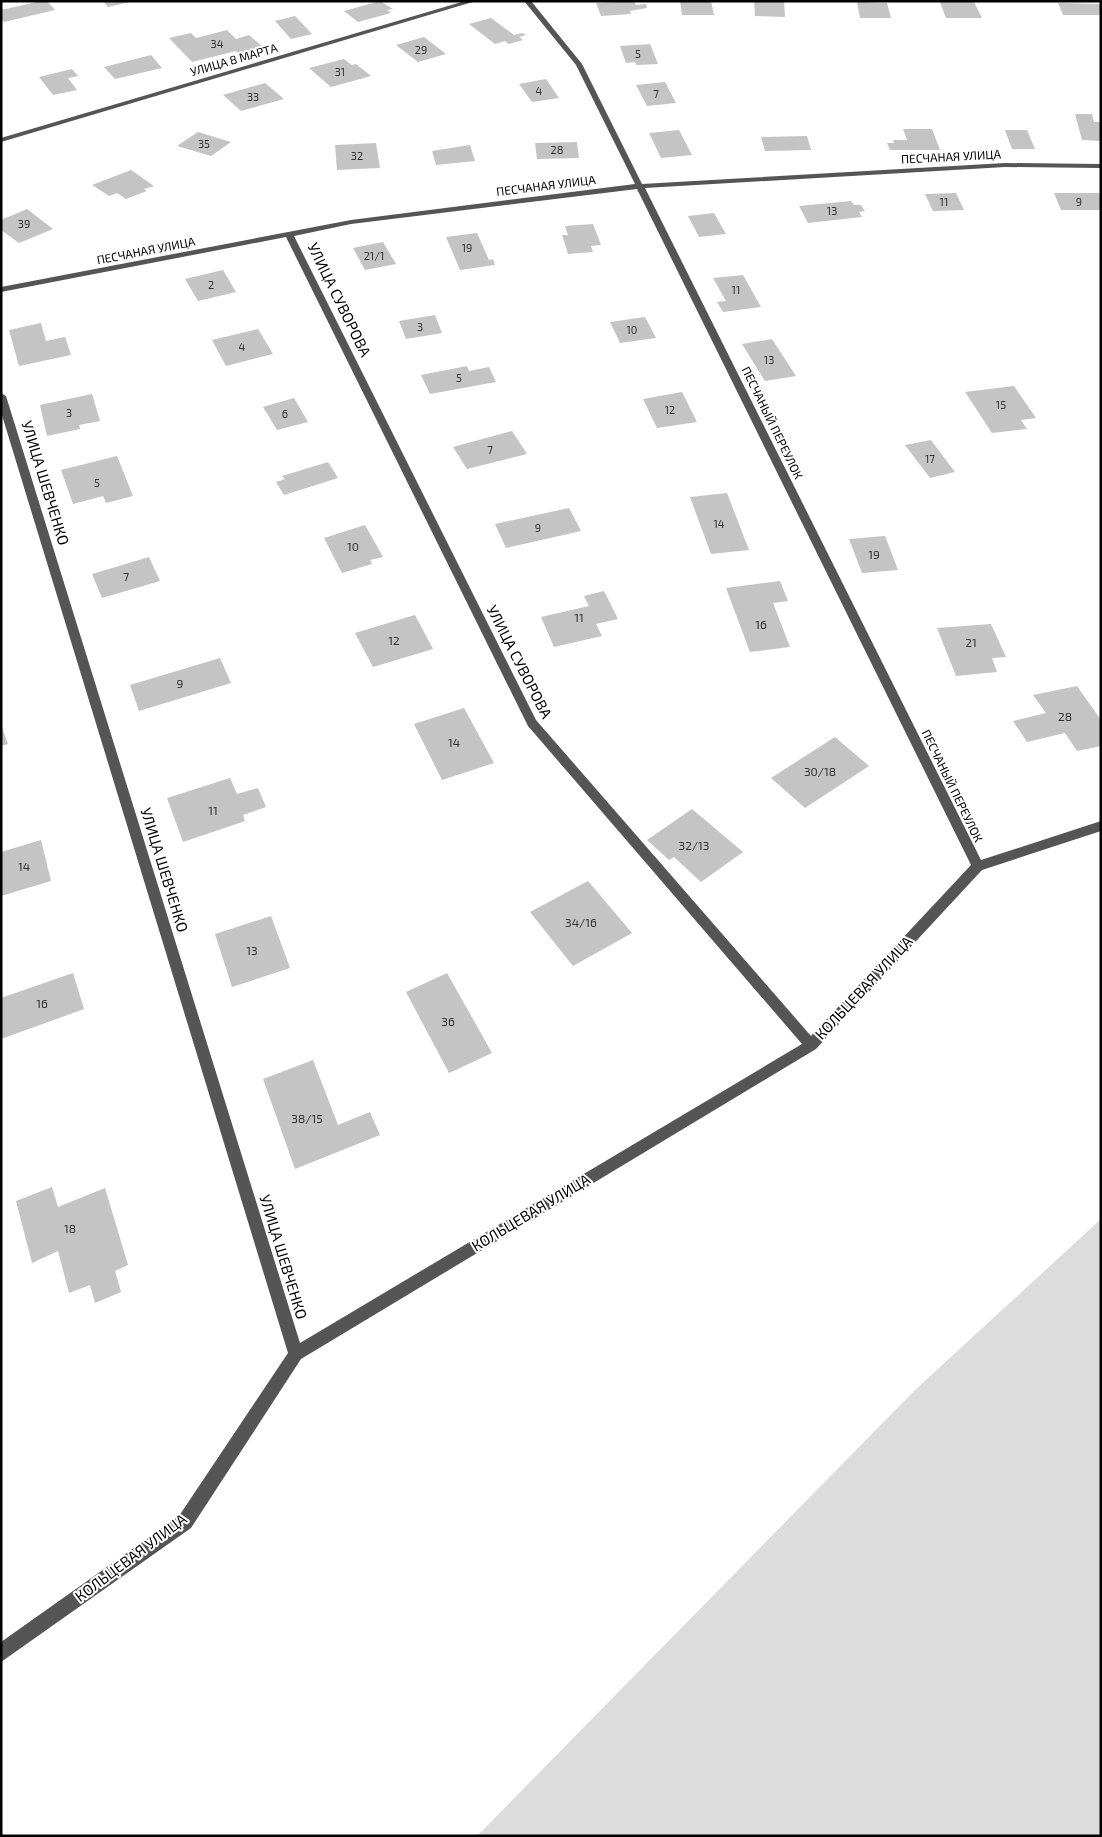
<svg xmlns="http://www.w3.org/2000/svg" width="1102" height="1837" font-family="'Exo 2',sans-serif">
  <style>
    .green { fill: #dcdcdc }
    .building { fill: #c4c4c4 }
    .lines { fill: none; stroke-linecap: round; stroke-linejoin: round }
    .minor { fill: #555; fill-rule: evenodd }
    .labels { text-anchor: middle; stroke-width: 4; stroke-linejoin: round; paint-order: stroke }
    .far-number-label { font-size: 11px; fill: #313131 }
    .far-street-label { font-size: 12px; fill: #000; stroke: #fff }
    .number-label { font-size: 12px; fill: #313131 }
    .street-label { font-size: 15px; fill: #000; stroke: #fff }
  </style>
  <rect width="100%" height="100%" fill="#fff"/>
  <path class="green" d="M1101,1219V1836H477L915,1390Z"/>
  <g class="building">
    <path d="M41,1H47L55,10L4,22L1,19V10Z"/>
    <path d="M103,1H130V2L108,7Z"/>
    <path d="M380,1L393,9L387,10L391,13L358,22L344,11Z"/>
    <path d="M634,1L636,5L646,4L647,8L630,11L631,14L601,16L596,3Z"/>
    <path d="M680,1H711L714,15H682Z"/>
    <path d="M754,1H784L785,17L755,16Z"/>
    <path d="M857,2L887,3L891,18H860Z"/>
    <path d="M940,2H974L982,18H946Z"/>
    <path d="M1058,3L1101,4V15H1063Z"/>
    <path d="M295,16L312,34L291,39L275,21Z"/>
    <path d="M491,18L514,35L522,33L526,35L519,37L523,40L509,44L505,41L495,44L469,24Z"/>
    <path d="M227,30L236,39L249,35L264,48L241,55L236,51L192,62L169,38L191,33L196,38Z"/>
    <path d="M424,37L446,54L418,62L396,45Z"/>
    <path d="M650,44L658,64L636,65L635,62L626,63L620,46Z"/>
    <path d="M151,55L162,68L115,79L104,67Z"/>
    <path d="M344,59L352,65L356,64L371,76L331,87L309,68Z"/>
    <path d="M72,69L78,76L68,78L77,90L53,95L39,77Z"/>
    <path d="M546,79L559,98L532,102L519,84Z"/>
    <path d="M665,82L676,103L647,106L636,85Z"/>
    <path d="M265,83L284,99L241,111L223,95Z"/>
    <path d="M1075,114H1092L1094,122H1101V141L1082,140Z"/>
    <path d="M903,129H932L940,150H890L887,143H894L893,140H907Z"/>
    <path d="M679,130L692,155L661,158L649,133Z"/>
    <path d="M1005,130H1027L1035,149H1012Z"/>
    <path d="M198,132L231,142L211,156L177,146Z"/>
    <path d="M807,136L811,150L765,151L761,137Z"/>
    <path d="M577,142L579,158L537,159L535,143Z"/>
    <path d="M376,143L380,168L337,170L335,145Z"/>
    <path d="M470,145L475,161L436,165L432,151Z"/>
    <path d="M131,170L154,186L144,189L147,191L126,199L117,193L109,196L92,185Z"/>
    <path d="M956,193L964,210L933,211L925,194Z"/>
    <path d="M1054,193H1101V210H1061Z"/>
    <path d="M851,201L854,205H861L865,211L859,212L862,217L808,223L799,206Z"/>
    <path d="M27,209L53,229L19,243L1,230V220Z"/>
    <path d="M714,213L726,234L699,237L688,216Z"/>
    <path d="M593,224L601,245L591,246L593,252L568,254L562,235H568L565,226Z"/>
    <path d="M477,233L489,260L493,259L495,265L460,270L446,237Z"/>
    <path d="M383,242L396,264L365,270L353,248Z"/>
    <path d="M223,270L236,292L198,301L185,279Z"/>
    <path d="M743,275L761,307L723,312L717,302L726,301L713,278Z"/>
    <path d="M435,315L442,333L406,339L399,321Z"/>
    <path d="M645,317L656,338L620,343L610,322Z"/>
    <path d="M41,323L46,341L65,337L71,355L19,366L9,330Z"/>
    <path d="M258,329L273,354L226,366L212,340Z"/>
    <path d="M772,339L796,376L765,381L742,344Z"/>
    <path d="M467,366L469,371L489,367L496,382L430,394L421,375Z"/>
    <path d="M1014,386L1036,418L1021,420L1027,429L992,433L965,392Z"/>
    <path d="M682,392L697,422L657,428L643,399Z"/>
    <path d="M92,394L100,421L79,425L80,429L47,436L40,405Z"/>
    <path d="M294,398L308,422L277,430L263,407Z"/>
    <path d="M512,431L527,454L467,469L453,447Z"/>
    <path d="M931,440L955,472L930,478L905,445Z"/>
    <path d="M117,456L133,496L106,503L103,496L73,504L61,470Z"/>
    <path d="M328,462L338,478L284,495L276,482L285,479L282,476Z"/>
    <path d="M727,493L749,550L711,554L690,497Z"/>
    <path d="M569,508L581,531L506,548L495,524Z"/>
    <path d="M365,525L383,557L370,560L372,564L342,573L324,538Z"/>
    <path d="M885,536L898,570L862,573L849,539Z"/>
    <path d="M149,557L160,581L102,598L92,574Z"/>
    <path d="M780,581L788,601L773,603L790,647L750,652L726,588Z"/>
    <path d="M604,591L618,619L596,624L602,636L554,647L541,617L589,606L584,596Z"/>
    <path d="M415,615L433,649L373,667L355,633Z"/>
    <path d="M991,624L1006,657L992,658L997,672L956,676L937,628Z"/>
    <path d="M220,658L231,683L139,711L130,685Z"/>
    <path d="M1077,686L1101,720V746L1077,751L1065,733L1027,742L1013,721L1046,713L1033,695Z"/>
    <path d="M464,708L494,763L442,780L414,724Z"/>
    <path d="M1,725L8,744L1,746Z"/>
    <path d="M835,737L869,766L805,808L771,778Z"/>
    <path d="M230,778L237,794L258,788L266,807L243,815L245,821L183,842L167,798Z"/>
    <path d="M692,809L743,852L701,882L674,857L669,860L647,840Z"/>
    <path d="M41,840L51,881L1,896V852Z"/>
    <path d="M588,881L632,933L573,966L530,912Z"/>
    <path d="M271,916L290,968L232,987L215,934Z"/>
    <path d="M73,973L84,1009L1,1039V998Z"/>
    <path d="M447,973L492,1053L449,1073L406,992Z"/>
    <path d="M313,1060L338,1125L370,1112L380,1135L295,1169L263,1079Z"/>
    <path d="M52,1187L58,1207L105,1188L128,1265L115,1271L121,1292L95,1303L90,1285L69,1293L58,1251L32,1263L16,1201Z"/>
  </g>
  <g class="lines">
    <g class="minor">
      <path d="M465,1H476L1,142V138Z"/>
      <path d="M524,1H531L582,64L642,184L1005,163L1101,164V168L1005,167L645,188L981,860L1101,821V831L982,870L816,1049L301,1359L191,1528L1,1662V1642L179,1516L288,1353L1,412V393L6,396L300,1343L802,1044L528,726L286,237L1,292V287L351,220L635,184L576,65ZM637,189L971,865L811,1036L536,720L294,236L351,224Z"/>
    </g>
  </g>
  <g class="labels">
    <g class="far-number-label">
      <text x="217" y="48">34</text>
      <text x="421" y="54">29</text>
      <text x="638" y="58">5</text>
      <text x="340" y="76">31</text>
      <text x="539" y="95">4</text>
      <text x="656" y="98">7</text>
      <text x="253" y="101">33</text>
      <text x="204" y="148">35</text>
      <text x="557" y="154">28</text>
      <text x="357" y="160">32</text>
      <text x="944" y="206">11</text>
      <text x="1079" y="206">9</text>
      <text x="832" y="215">13</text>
      <text x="24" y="228">39</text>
      <text x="467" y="252">19</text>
      <text x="374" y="260">21/1</text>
      <text x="211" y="289">2</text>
      <text x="736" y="294">11</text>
      <text x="420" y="331">3</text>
      <text x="632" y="334">10</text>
      <text x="242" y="351">4</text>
      <text x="769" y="364">13</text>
      <text x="459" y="382">5</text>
      <text x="1001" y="409">15</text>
      <text x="670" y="414">12</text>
      <text x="69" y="417">3</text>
      <text x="285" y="418">6</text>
      <text x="490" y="454">7</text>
      <text x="930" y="463">17</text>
      <text x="97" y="487">5</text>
      <text x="719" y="528">14</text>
      <text x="538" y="532">9</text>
    </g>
    <g class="far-street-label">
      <text transform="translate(234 60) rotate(-16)" y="4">УЛИЦА 8 МАРТА</text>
      <text transform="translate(951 157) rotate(-3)" y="4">ПЕСЧАНАЯ УЛИЦА</text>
      <text transform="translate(546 186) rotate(-7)" y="4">ПЕСЧАНАЯ УЛИЦА</text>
      <text transform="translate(146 251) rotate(-11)" y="4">ПЕСЧАНАЯ УЛИЦА</text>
      <text transform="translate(772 423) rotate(64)" y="4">ПЕСЧАНЫЙ ПЕРЕУЛОК</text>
      <text transform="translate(952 786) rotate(64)" y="4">ПЕСЧАНЫЙ ПЕРЕУЛОК</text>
    </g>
    <g class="number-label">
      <text x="353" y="551">10</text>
      <text x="874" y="559">19</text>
      <text x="126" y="581">7</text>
      <text x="579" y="622">11</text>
      <text x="761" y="629">16</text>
      <text x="394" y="645">12</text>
      <text x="971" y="647">21</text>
      <text x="180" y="688">9</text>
      <text x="1065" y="721">28</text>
      <text x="454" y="747">14</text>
      <text x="820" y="776">30/18</text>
      <text x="213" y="815">11</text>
      <text x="694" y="850">32/13</text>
      <text x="24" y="871">14</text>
      <text x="581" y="927">34/16</text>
      <text x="252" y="955">13</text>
      <text x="42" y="1008">16</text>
      <text x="448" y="1026">36</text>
      <text x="307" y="1123">38/15</text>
      <text x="70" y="1233">18</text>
    </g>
    <g class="street-label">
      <text transform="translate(339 300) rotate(64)" y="5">УЛИЦА СУВОРОВА</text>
      <text transform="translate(45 483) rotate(73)" y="5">УЛИЦА ШЕВЧЕНКО</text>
      <text transform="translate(519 662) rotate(63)" y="5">УЛИЦА СУВОРОВА</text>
      <text transform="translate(164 870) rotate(73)" y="5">УЛИЦА ШЕВЧЕНКО</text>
      <text transform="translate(864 988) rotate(-47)" y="5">КОЛЬЦЕВАЯ УЛИЦА</text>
      <text transform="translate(531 1213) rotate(-31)" y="5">КОЛЬЦЕВАЯ УЛИЦА</text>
      <text transform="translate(283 1257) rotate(73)" y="5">УЛИЦА ШЕВЧЕНКО</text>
      <text transform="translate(131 1558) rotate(-37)" y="5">КОЛЬЦЕВАЯ УЛИЦА</text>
    </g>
  </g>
  <rect width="1102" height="1837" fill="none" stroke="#000000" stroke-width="5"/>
</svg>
